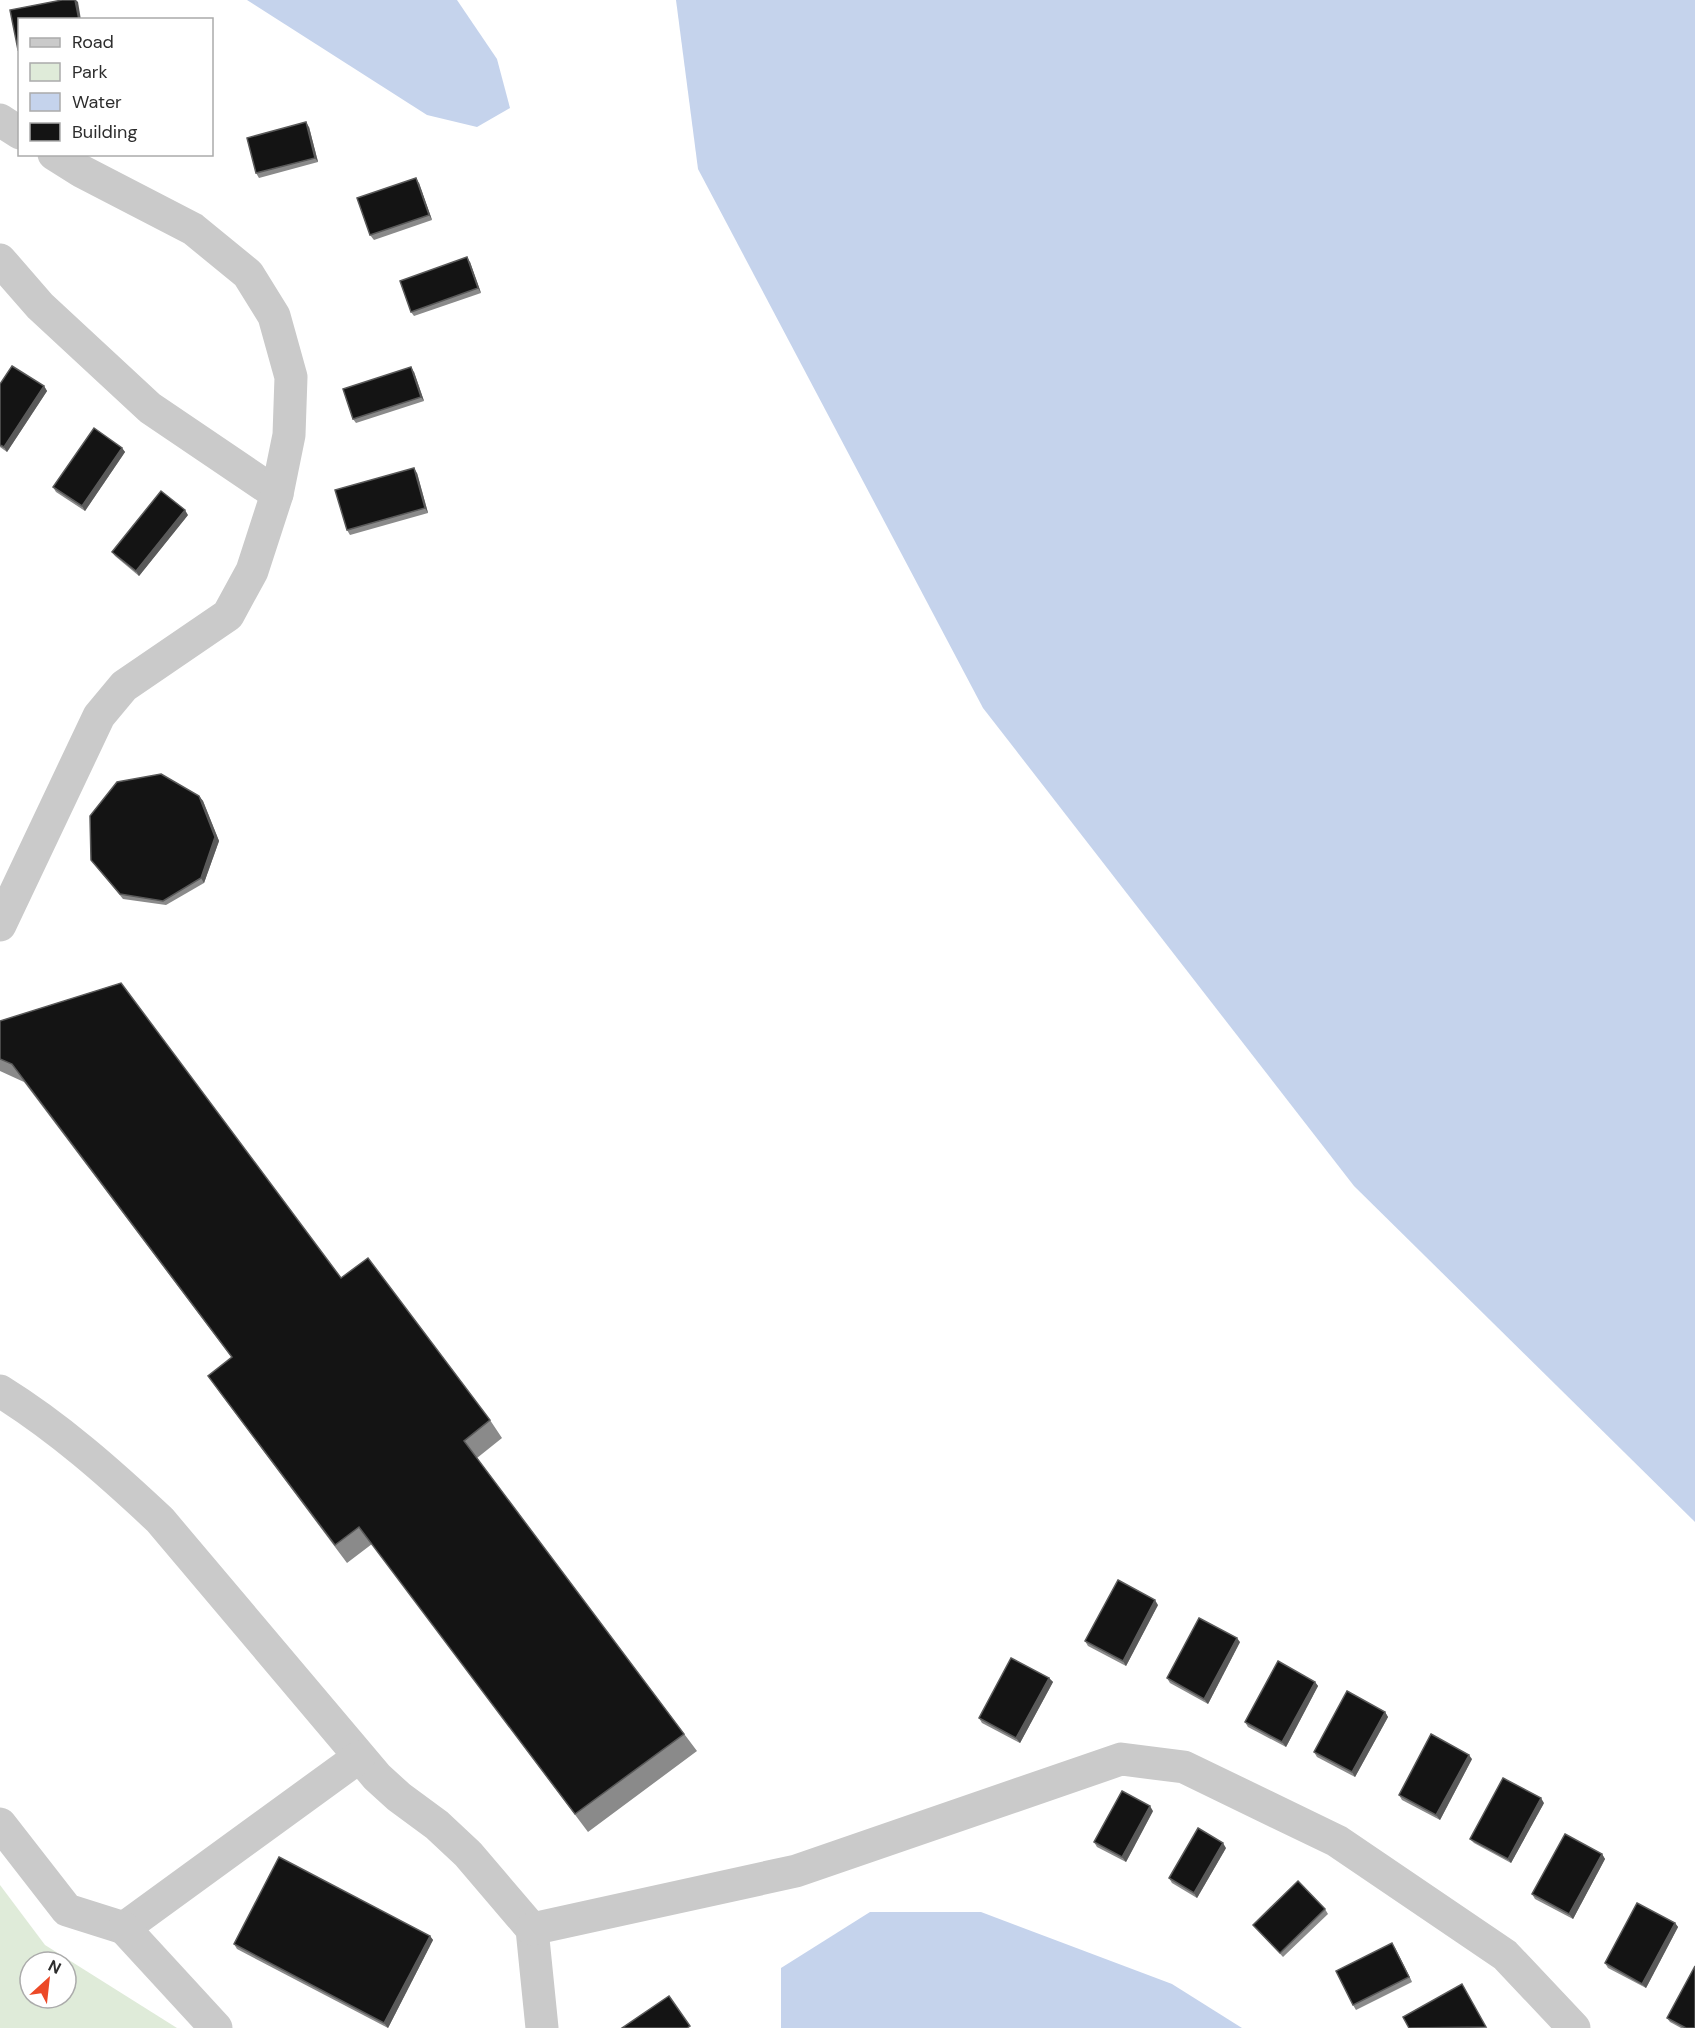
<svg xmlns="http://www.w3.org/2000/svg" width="1695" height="2028" font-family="'DM Sans',sans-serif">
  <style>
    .green { fill: #dfebd9; fill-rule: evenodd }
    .water { fill: #c5d3ec }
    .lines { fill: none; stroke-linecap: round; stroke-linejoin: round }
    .minor { stroke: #cacaca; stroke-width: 33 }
    .wall { fill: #8a8a8a }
    .shaded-wall { fill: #5a5a5a }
    .building { fill: #141414; stroke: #5a5a5a; stroke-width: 1.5 }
  </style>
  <rect width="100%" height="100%" fill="#fff"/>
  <path class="green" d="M0,1885L45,1945L177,2028H0ZM30,1962H66V1998H30Z"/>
  <g class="water">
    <path d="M247,0H457L497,59L510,108L477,127L427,115Z"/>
    <path d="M676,0H1695V1522L1354,1186L983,708L698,169Z"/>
    <path d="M870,1912H981L1172,1984L1242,2028H781V1968Z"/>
  </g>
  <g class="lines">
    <g class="minor">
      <path d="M0,120L20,133"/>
      <path d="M0,260L40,306L150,408L277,494"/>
      <path d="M0,925L99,716L124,686L228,615L252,571L277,494L289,435L291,377L274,316L248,274L193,229L81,171L54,154"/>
      <path d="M0,1391C58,1427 110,1473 160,1520L377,1777L399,1797L437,1825L468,1854L532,1929L542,2028"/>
      <path d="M0,1824L67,1910L124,1928L359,1757"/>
      <path d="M124,1928L216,2028"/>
      <path d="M532,1929L796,1871L1121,1759L1184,1767L1337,1841L1505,1955L1574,2028"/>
    </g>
  </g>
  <g class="wall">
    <path d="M309,127L318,162L259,178L256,173Z"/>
    <path d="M419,183L432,220L374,240L370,235Z"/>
    <path d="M470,262L481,293L414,316L411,312Z"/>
    <path d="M414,372L424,401L356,423L353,419Z"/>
    <path d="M0,384L44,386L47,391L7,452L0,447Z"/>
    <path d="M122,448L125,452L85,511L56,492L53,487Z"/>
    <path d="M417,473L428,513L350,535L347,530Z"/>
    <path d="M188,515L139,576L115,556L112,552Z"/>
    <path d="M199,796L203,801L219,841L204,883L166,905L123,899L91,860Z"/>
    <path d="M0,1021L341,1278L490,1420L502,1438L477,1458L697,1751L588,1832L372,1544L347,1563L220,1393L208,1376L232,1358L24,1082L0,1071Z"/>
    <path d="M1158,1605L1126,1666L1088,1646L1085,1641Z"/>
    <path d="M1240,1642L1208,1704L1170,1683L1167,1678Z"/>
    <path d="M1049,1678L1053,1682L1020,1743L982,1723L979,1718Z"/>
    <path d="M1315,1682L1318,1686L1286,1747L1248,1727L1245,1722Z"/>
    <path d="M1385,1712L1388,1717L1355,1777L1317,1757L1314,1752Z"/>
    <path d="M1472,1759L1440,1820L1402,1800L1399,1795Z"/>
    <path d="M1544,1803L1511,1863L1474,1843L1470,1839Z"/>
    <path d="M1153,1811L1126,1862L1097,1847L1094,1842Z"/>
    <path d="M1226,1848L1197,1898L1172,1883L1169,1878Z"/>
    <path d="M1602,1854L1605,1859L1573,1919L1535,1899L1532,1894Z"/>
    <path d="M1325,1909L1328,1914L1283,1957L1257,1929L1253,1925Z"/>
    <path d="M1675,1923L1678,1927L1646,1988L1608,1968L1605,1963Z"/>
    <path d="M430,1936L433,1940L388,2028L237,1949L234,1944Z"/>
    <path d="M1395,1948L1412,1982L1356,2010L1353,2005Z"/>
    <path d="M1667,2018L1695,2028H1681L1670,2022Z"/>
  </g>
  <g class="shaded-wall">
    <path d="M75,0H76L78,2L81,20H79Z"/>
    <path d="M306,122L309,127L318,162L315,158Z"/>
    <path d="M416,178L419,183L432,220L429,215Z"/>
    <path d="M467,257L470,262L481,293L478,288Z"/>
    <path d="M411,367L414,372L424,401L421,397Z"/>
    <path d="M44,386L47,391L7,452L4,447Z"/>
    <path d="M122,448L125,452L85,511L82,506Z"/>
    <path d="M414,468L417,473L428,513L425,508Z"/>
    <path d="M185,510L188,515L139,576L136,571Z"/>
    <path d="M199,796L203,801L219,841L204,883L201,878Z"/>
    <path d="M1155,1600L1158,1605L1126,1666L1123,1661Z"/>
    <path d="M1237,1638L1240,1642L1208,1704L1204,1699Z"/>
    <path d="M1049,1678L1053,1682L1020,1743L1016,1738Z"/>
    <path d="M1315,1682L1318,1686L1286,1747L1282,1742Z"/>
    <path d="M1385,1712L1388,1717L1355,1777L1352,1772Z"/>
    <path d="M1469,1755L1472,1759L1440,1820L1436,1815Z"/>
    <path d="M1541,1798L1544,1803L1511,1863L1508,1859Z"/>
    <path d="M1150,1806L1153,1811L1126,1862L1122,1857Z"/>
    <path d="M1223,1843L1226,1848L1197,1898L1194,1893Z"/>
    <path d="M1602,1854L1605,1859L1573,1919L1569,1914Z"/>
    <path d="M1675,1923L1678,1927L1646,1988L1642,1984Z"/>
    <path d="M430,1936L433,1940L388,2028L384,2023Z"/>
    <path d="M1392,1943L1395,1948L1412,1982L1409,1977Z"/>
  </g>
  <g class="building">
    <path d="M62,0H75L79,20H20V49L18,50L10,10Z"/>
    <path d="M306,122L315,158L256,173L247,138Z"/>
    <path d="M416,178L429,215L370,235L357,198Z"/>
    <path d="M467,257L478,288L411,312L400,281Z"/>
    <path d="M12,366L44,386L4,447L0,445V384Z"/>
    <path d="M411,367L421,397L353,419L343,389Z"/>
    <path d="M94,428L122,448L82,506L53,487Z"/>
    <path d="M414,468L425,508L347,530L335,490Z"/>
    <path d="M161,491L185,510L136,571L112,552Z"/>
    <path d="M161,774L199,796L215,837L201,878L163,901L120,894L91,860L90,816L117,782Z"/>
    <path d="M121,983L341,1278L368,1258L490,1420L464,1441L684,1734L575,1814L359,1527L335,1545L208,1376L232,1357L12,1064L0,1059V1021Z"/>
    <path d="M1118,1580L1155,1600L1123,1661L1085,1641Z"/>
    <path d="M1199,1618L1237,1638L1204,1699L1167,1678Z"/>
    <path d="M1011,1658L1049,1678L1016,1738L979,1718Z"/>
    <path d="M1278,1661L1315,1682L1282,1742L1245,1722Z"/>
    <path d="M1347,1691L1385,1712L1352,1772L1314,1752Z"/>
    <path d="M1431,1734L1469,1755L1436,1815L1399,1795Z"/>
    <path d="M1503,1778L1541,1798L1508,1859L1470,1839Z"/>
    <path d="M1122,1791L1150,1806L1122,1857L1094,1842Z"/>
    <path d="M1198,1828L1223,1843L1194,1893L1169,1878Z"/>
    <path d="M1565,1834L1602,1854L1569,1914L1532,1894Z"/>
    <path d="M279,1857L430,1936L384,2023L234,1944Z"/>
    <path d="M1298,1881L1325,1909L1280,1953L1253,1925Z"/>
    <path d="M1637,1903L1675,1923L1642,1984L1605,1963Z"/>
    <path d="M1392,1943L1409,1977L1353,2005L1336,1971Z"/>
    <path d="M1695,1966V2028H1686L1667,2018Z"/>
    <path d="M1462,1984L1486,2027L1409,2028L1403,2017Z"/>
    <path d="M669,1996L690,2026L687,2028H622Z"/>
  </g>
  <rect x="18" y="18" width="195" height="138" fill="#ffffff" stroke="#ababab" stroke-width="1.5"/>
  <rect x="30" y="38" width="30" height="9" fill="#cacaca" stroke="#ababab" stroke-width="1.5"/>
  <text x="72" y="48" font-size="18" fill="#2d2d2d">Road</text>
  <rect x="30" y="63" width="30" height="18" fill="#dfebd9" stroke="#ababab" stroke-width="1.5"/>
  <text x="72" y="78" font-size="18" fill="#2d2d2d">Park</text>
  <rect x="30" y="93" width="30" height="18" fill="#c5d3ec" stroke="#ababab" stroke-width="1.5"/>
  <text x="72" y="108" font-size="18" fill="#2d2d2d">Water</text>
  <rect x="30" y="123" width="30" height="18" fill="#141414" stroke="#ababab" stroke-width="1.5"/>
  <text x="72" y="138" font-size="18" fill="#2d2d2d">Building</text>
  <g transform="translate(48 1980) rotate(27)"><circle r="28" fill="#ffffff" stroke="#ababab" stroke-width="1.5"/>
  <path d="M0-4.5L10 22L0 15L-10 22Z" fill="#ec4927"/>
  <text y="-9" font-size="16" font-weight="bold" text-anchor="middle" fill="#2d2d2d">N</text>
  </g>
</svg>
